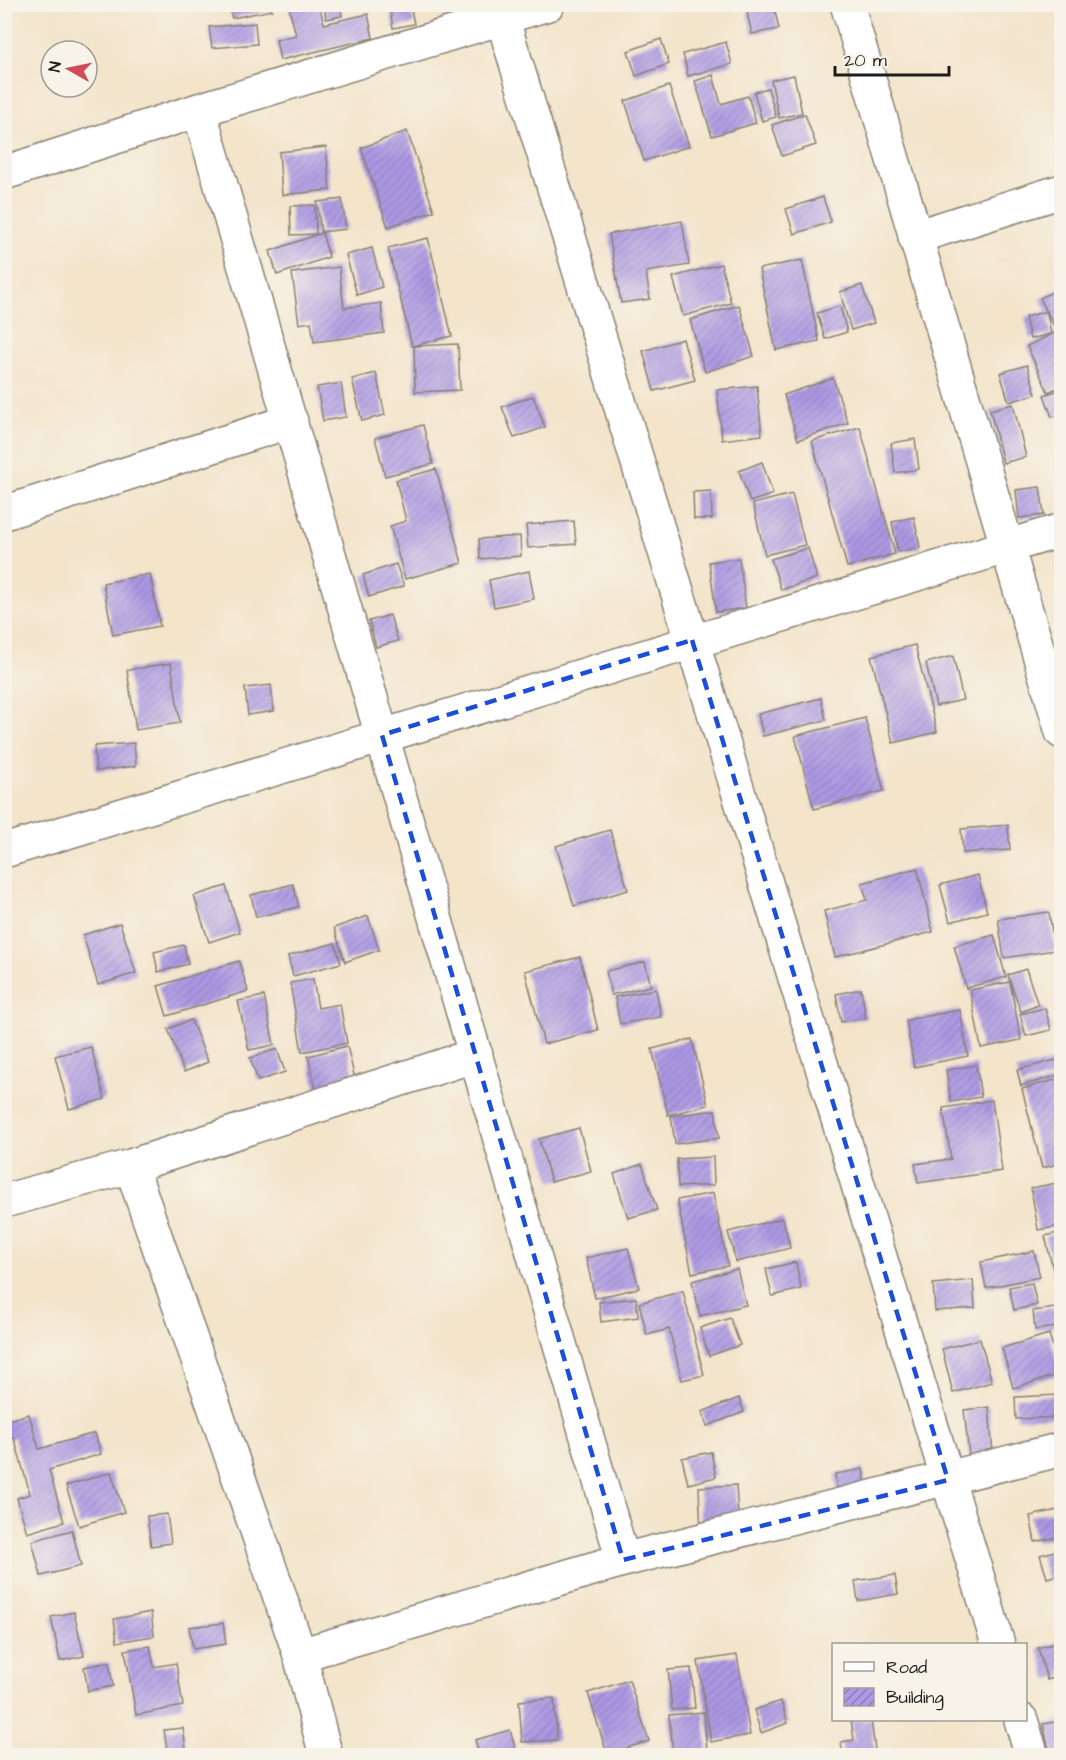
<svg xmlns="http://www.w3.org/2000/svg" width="1066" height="1760" font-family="'Architects Daughter',sans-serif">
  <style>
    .building { fill: url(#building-hatch) }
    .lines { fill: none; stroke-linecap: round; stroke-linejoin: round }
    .minor-casing { stroke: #888073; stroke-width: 36 }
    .minor { stroke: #fff; stroke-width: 33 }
    .marked { fill: none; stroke: #1d4ed8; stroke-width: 4.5; stroke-dasharray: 12 8; stroke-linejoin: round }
  </style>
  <defs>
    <pattern id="building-hatch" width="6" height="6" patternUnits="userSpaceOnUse" patternTransform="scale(1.5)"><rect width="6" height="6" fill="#ad99e5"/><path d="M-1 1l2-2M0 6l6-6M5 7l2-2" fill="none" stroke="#8c7cb9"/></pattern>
  </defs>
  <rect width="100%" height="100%" fill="#f7f3e8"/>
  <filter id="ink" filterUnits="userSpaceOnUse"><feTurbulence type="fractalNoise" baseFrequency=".0167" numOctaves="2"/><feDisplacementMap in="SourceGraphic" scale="12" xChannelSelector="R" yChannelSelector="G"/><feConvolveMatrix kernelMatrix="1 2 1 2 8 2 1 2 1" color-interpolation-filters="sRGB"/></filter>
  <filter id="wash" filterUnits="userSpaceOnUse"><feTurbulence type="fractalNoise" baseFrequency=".008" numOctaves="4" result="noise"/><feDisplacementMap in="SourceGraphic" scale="24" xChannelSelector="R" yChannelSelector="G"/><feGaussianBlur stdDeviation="1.35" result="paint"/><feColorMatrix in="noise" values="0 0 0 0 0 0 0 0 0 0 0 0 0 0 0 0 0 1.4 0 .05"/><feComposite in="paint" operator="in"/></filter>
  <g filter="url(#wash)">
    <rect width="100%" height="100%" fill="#f3e4ca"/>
    <g id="blocks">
      <g class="building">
        <path d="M288,4H319L324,24L368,14L373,38L280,60L276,40L296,35Z"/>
        <path d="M324,4H340L342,16L326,19Z"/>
        <path d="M389,4H410L414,24L393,28Z"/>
        <path d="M229,5H271L272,10L232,18Z"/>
        <path d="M774,7L779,29L752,34L747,13Z"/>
        <path d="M255,23L257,44L212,48L209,27Z"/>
        <path d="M661,39L669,64L636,76L628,51Z"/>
        <path d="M726,42L732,64L688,76L683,54Z"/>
        <path d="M713,75L721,104L748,96L756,123L712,136L695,81Z"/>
        <path d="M794,75L802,113L779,118L771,80Z"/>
        <path d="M669,86L689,146L644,161L625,101Z"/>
        <path d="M768,88L776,117L762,121L754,92Z"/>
        <path d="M805,114L816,145L782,156L772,125Z"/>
        <path d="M407,131L434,211L388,227L361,148Z"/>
        <path d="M326,147L330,190L282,195L279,152Z"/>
        <path d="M823,197L831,222L794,234L786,209Z"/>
        <path d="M342,199L346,229L321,232L317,202Z"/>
        <path d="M315,205L316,234L291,235L290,206Z"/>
        <path d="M682,221L689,265L646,272L650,299L621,303L609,234Z"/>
        <path d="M322,233L329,257L277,275L270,251Z"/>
        <path d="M428,238L452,336L412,346L388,248Z"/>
        <path d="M372,248L382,287L357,295L346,255Z"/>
        <path d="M802,260L819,341L776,350L759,269Z"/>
        <path d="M721,264L731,303L683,316L673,277Z"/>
        <path d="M339,267L344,308L381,303L384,333L314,342L311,322L299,324L292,273Z"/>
        <path d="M862,285L874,323L851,330L840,292Z"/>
        <path d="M1058,289L1062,295V386L1048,392L1027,346L1057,332L1040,298Z"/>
        <path d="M739,305L754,356L705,372L690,320Z"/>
        <path d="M840,306L847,332L825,339L817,313Z"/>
        <path d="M1047,311L1051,334L1030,339L1025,317Z"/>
        <path d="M683,339L695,380L654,391L643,351Z"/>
        <path d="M458,344L460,390L415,392L414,346Z"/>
        <path d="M1027,365L1036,394L1009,402L1000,373Z"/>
        <path d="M376,373L385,415L362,421L352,379Z"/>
        <path d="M833,378L848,423L798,440L784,395Z"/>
        <path d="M341,383L346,417L323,421L317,387Z"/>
        <path d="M757,386L762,435L722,440L717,390Z"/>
        <path d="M1062,389V414L1052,417L1044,395Z"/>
        <path d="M533,396L545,427L514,438L502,407Z"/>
        <path d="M1013,404L1026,457L1003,463L990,410Z"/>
        <path d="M423,425L433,464L385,476L375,438Z"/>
        <path d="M860,427L895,554L847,567L812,441Z"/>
        <path d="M915,439L919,469L895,473L891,443Z"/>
        <path d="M762,462L773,494L750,502L739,471Z"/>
        <path d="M436,469L462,563L405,579L390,526L406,521L396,480Z"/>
        <path d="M1040,487L1044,515L1019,518L1016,490Z"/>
        <path d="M711,491L712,519H694L693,492Z"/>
        <path d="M792,494L805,545L765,555L753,504Z"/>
        <path d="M914,517L920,548L898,552L892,522Z"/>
        <path d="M574,521L576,544L528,548L526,525Z"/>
        <path d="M520,536L521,556L480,559L479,539Z"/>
        <path d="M808,548L817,578L781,590L771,559Z"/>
        <path d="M739,558L746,608L716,612L709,562Z"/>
        <path d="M396,564L404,586L369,597L363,575Z"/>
        <path d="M529,571L534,599L494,607L489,580Z"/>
        <path d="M150,574L160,626L113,635L103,583Z"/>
        <path d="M390,615L398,641L376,647L369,621Z"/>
        <path d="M915,645L937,732L893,743L871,656Z"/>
        <path d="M953,656L963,700L936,706L926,663Z"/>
        <path d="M171,663L180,723L136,730L127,670Z"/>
        <path d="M271,685L274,711L248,715L245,688Z"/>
        <path d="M821,698L826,720L763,736L758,714Z"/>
        <path d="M865,718L884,791L814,809L795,736Z"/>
        <path d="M134,743L136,766L96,771L94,746Z"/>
        <path d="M1008,825L1010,850L963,853L961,829Z"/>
        <path d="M610,830L628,890L574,906L556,846Z"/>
        <path d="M917,868L933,932L835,957L824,911L867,900L862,883Z"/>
        <path d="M978,875L987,912L950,922L940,885Z"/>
        <path d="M293,884L299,907L256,917L251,895Z"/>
        <path d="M226,886L240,932L209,942L194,896Z"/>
        <path d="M1049,912L1055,950L1004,958L998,919Z"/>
        <path d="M368,916L379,950L345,962L334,928Z"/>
        <path d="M120,923L136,973L98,985L83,935Z"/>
        <path d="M994,935L1006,977L966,988L954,946Z"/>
        <path d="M335,943L341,963L293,976L288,956Z"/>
        <path d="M184,945L188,964L158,972L154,952Z"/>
        <path d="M580,957L598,1030L544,1044L525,971Z"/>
        <path d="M239,961L248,991L167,1016L158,986Z"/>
        <path d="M645,962L651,986L611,995L606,971Z"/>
        <path d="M1026,969L1038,1005L1021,1012L1008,975Z"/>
        <path d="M313,979L318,1008L340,1004L347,1043L302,1052L290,983Z"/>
        <path d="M1010,982L1021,1040L981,1048L970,990Z"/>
        <path d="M656,989L661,1017L620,1024L615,997Z"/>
        <path d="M861,989L866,1018L841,1022L836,994Z"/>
        <path d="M264,996L274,1045L249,1050L238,1001Z"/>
        <path d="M1045,1008L1051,1030L1026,1036L1020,1014Z"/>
        <path d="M960,1010L968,1056L914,1067L906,1020Z"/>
        <path d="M191,1020L208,1062L184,1072L168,1029Z"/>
        <path d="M692,1039L708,1105L668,1115L652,1049Z"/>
        <path d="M347,1046L355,1079L316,1089L308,1056Z"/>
        <path d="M91,1047L105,1099L69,1109L55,1056Z"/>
        <path d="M277,1049L285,1072L258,1081L250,1058Z"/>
        <path d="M1056,1060L1060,1075L1021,1086L1017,1070Z"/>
        <path d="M976,1065L981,1097L951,1102L946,1070Z"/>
        <path d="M1062,1078V1163L1042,1168L1022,1089Z"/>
        <path d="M992,1100L1002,1171L918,1183L915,1164L951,1159L943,1108Z"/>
        <path d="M715,1110L719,1138L675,1144L671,1116Z"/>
        <path d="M579,1128L591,1171L551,1182L539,1139Z"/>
        <path d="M713,1157L714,1185L678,1187L677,1159Z"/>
        <path d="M642,1164L657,1210L628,1218L614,1174Z"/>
        <path d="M1062,1182V1226L1038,1230L1031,1188Z"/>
        <path d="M713,1193L728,1266L692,1273L677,1200Z"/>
        <path d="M783,1218L790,1248L736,1262L728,1232Z"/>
        <path d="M1062,1232V1294L1059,1295L1045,1236Z"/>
        <path d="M628,1248L639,1288L595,1298L586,1258Z"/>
        <path d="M1034,1251L1040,1277L986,1288L981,1262Z"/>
        <path d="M796,1262L801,1289L772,1296L766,1269Z"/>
        <path d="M737,1269L746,1305L700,1316L692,1281Z"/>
        <path d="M973,1280L975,1308L935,1311L933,1284Z"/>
        <path d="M1032,1283L1037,1305L1014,1310L1009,1287Z"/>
        <path d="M683,1291L704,1375L682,1380L669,1329L647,1335L639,1303Z"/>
        <path d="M636,1298L638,1317L601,1322L599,1302Z"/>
        <path d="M1062,1307V1326L1035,1330L1033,1311Z"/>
        <path d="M730,1318L740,1345L709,1356L700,1328Z"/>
        <path d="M1049,1334L1061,1374L1013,1388L1002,1348Z"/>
        <path d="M980,1339L992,1382L953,1393L942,1349Z"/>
        <path d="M1059,1395L1060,1417L1016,1419L1015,1397Z"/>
        <path d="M739,1398L744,1412L707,1426L702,1412Z"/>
        <path d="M989,1407L993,1454L969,1456L964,1410Z"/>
        <path d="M29,1414L39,1449L95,1433L101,1454L49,1470L64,1522L27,1533L17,1498L30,1494L14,1437L4,1440V1421Z"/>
        <path d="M711,1452L716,1477L688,1484L682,1458Z"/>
        <path d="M863,1469L867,1492L838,1497L835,1474Z"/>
        <path d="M111,1472L124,1512L79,1526L66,1486Z"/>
        <path d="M736,1485L739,1530L701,1533L699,1487Z"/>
        <path d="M1062,1509V1536L1035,1542L1030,1516Z"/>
        <path d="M167,1514L171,1543L151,1546L147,1516Z"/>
        <path d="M72,1530L81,1566L41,1576L32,1541Z"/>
        <path d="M1062,1549V1574L1047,1578L1040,1555Z"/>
        <path d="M895,1575L898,1594L858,1601L855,1581Z"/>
        <path d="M74,1612L84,1656L60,1661L51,1617Z"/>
        <path d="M151,1612L154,1636L117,1642L114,1619Z"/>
        <path d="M223,1623L226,1644L193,1649L189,1627Z"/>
        <path d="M1062,1641V1676L1047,1680L1038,1648Z"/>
        <path d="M150,1646L154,1667L176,1663L183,1706L136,1715L125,1650Z"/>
        <path d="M737,1655L750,1735L711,1742L698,1661Z"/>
        <path d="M109,1662L113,1686L88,1691L84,1667Z"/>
        <path d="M691,1668L695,1708L672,1710L668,1670Z"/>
        <path d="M629,1680L649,1741L607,1754L588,1693Z"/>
        <path d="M554,1698L557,1740L522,1742L519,1701Z"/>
        <path d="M781,1701L788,1723L761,1733L754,1710Z"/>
        <path d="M704,1712L707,1751L673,1753L669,1715Z"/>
        <path d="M851,1720H871L876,1756H843L841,1742L854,1740Z"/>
        <path d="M1062,1721V1756H1050L1043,1724Z"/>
        <path d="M183,1728L187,1756H168L164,1730Z"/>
        <path d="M510,1730L516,1751L500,1756H480L475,1740Z"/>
      </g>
    </g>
  </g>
  <g filter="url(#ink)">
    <use href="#blocks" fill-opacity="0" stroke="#888073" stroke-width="1.5"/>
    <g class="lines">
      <defs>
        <g id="minor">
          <path d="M498,4L998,1644"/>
          <path d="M847,4L1062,732"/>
          <path d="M199,110L623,1560"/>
          <path d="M4,173L199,110L548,4"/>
          <path d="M915,237L1062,191"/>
          <path d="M4,513L291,421"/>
          <path d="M4,851L1062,530"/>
          <path d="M131,1166L300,1655L326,1756"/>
          <path d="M4,1201L131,1166L476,1055"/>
          <path d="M300,1655L623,1560L1062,1449"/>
          <path d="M1021,1720L1032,1756"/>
        </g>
      </defs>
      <use href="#minor" class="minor-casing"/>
      <use href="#minor" class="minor"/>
    </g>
  </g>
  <path class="marked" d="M692,640L948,1480L623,1560L382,735Z"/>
  <rect width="1066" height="1760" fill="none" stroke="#f7f3e8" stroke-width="24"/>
  <rect x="832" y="1643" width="195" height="78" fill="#f7f3e8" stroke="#9f9d96" stroke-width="1.5"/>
  <rect x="844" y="1662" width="30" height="9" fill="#ffffff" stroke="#9f9d96" stroke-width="1.5"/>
  <text x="886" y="1673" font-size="18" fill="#1c1c1c">Road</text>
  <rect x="844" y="1688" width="30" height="18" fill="url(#building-hatch)" stroke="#9f9d96" stroke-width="1.5"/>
  <text x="886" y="1703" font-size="18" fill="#1c1c1c">Building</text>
  <g transform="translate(69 69) rotate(279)"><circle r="28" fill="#f7f3e8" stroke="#9f9d96" stroke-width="1.5"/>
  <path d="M0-4.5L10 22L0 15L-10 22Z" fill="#d1495b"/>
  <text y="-9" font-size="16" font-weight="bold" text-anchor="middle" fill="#1c1c1c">N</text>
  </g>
  <path d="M835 66v9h114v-9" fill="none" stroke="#1c1c1c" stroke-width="3"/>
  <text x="844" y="66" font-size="18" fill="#1c1c1c" stroke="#f7f3e8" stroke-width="4.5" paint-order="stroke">20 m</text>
</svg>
